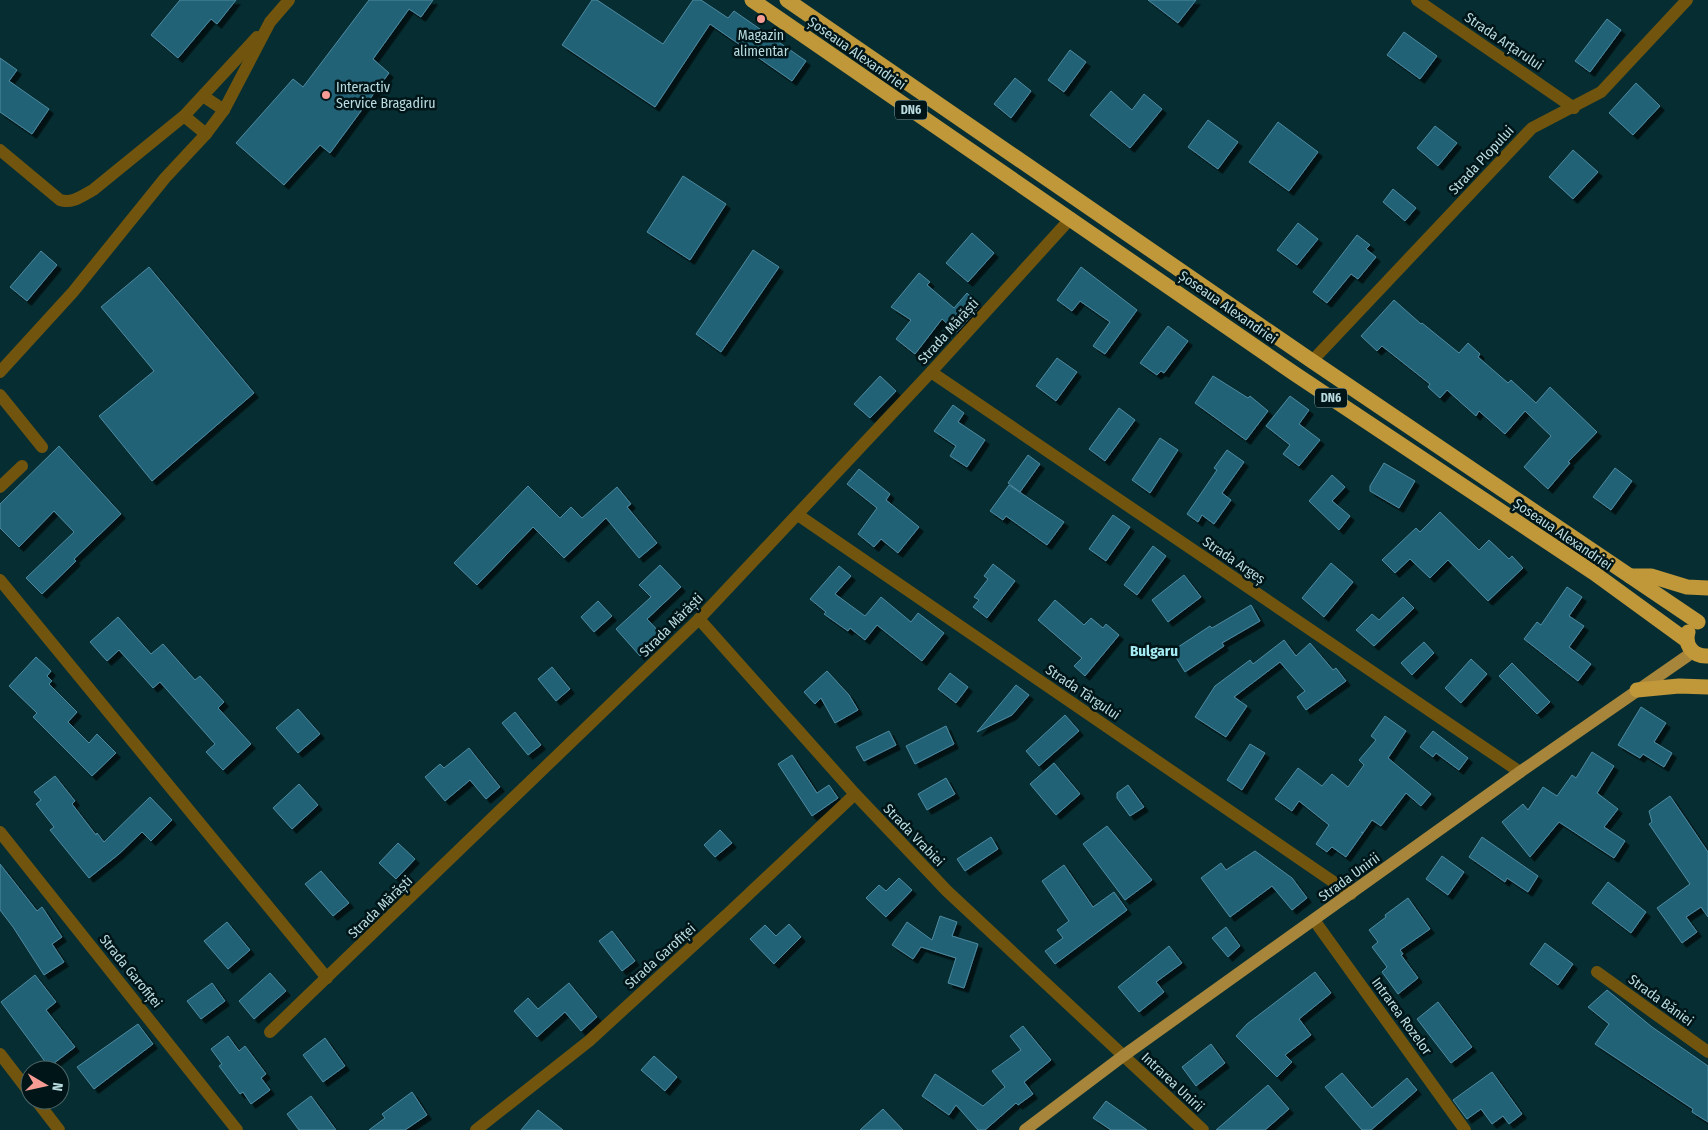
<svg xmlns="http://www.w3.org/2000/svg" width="1708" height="1130" font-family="'Fira Sans Condensed',sans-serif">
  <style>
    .building { fill: #236277; stroke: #4e8aa1; filter: url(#shadow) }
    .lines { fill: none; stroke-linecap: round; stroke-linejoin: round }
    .minor { stroke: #71550e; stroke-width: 12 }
    .major { stroke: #a7853a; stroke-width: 12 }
    .highway { stroke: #c09739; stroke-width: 15 }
    .poi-dot { fill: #f59c95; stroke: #001518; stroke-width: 2 }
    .labels { text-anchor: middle; stroke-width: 5; stroke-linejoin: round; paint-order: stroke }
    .shield { fill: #001518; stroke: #82a0a4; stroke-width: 1 }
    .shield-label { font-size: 12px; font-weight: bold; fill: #badce0 }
    .poi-label { font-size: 14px; fill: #badce0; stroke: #001518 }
    .street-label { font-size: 14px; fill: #badce0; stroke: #001518 }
    .neighbourhood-label { font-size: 15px; font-weight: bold; fill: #a5ecf4; stroke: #001518 }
  </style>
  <defs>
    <filter id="shadow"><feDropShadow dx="4.5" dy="4.5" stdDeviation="0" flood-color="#0009"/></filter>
  </defs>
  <rect width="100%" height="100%" fill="#062e32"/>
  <g class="building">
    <path d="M180,0H236L217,24L211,19L178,58L151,35Z"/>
    <path d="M369,0H433L421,17L409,9L373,59L389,73L330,153L320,145L284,185L236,143L293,79L303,87Z"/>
    <path d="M592,0H597L663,44L693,0H701L728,18L734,11L806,61L792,81L710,24L655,107L562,45Z"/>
    <path d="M1148,0H1196L1178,23Z"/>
    <path d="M1607,19L1621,30L1590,72L1575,61Z"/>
    <path d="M1404,32L1437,56L1420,79L1387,55Z"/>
    <path d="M1070,50L1086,62L1064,92L1048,80Z"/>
    <path d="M0,58L17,70L9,81L49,109L32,134L0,112Z"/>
    <path d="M1015,78L1031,91L1011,118L994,104Z"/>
    <path d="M1636,83L1660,106L1633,135L1609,113Z"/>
    <path d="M1111,91L1132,110L1144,94L1162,109L1130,148L1090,115Z"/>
    <path d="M1208,120L1238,142L1218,169L1188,147Z"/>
    <path d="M1278,122L1318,152L1289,191L1249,162Z"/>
    <path d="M1435,126L1457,143L1438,166L1417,148Z"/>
    <path d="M1573,150L1598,172L1573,199L1549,177Z"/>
    <path d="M683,176L726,204L690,260L647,232Z"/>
    <path d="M1393,189L1416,208L1405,221L1383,202Z"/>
    <path d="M1298,223L1318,239L1297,265L1277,250Z"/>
    <path d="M972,233L994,253L968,282L946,263Z"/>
    <path d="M1357,235L1370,245L1366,249L1376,257L1358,279L1351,274L1327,303L1313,292Z"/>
    <path d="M753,250L779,267L721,352L696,334Z"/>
    <path d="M41,251L57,265L27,301L10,287Z"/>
    <path d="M149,267L254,393L152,481L99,416L154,371L101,307Z"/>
    <path d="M1081,267L1137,310L1105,354L1093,346L1110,322L1080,301L1072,311L1057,300Z"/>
    <path d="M919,273L930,282L927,285L954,308L967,293L980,306L957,332L942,319L915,354L896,339L911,320L891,307Z"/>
    <path d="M1394,300L1421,324L1422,323L1459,353L1468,343L1480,354L1478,357L1508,383L1511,380L1536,403L1550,387L1597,432L1568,462L1570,463L1548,489L1524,467L1551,436L1525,411L1505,434L1479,411L1476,416L1447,390L1440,398L1428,387L1430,384L1382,346L1377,351L1361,336Z"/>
    <path d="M1168,326L1188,341L1164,373L1161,371L1157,375L1140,363Z"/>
    <path d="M1057,358L1077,372L1056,401L1036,386Z"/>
    <path d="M880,376L896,391L870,418L854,404Z"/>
    <path d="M1213,376L1248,398L1250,396L1268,411L1246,440L1195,403Z"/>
    <path d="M1290,396L1309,410L1299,424L1320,440L1299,466L1283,454L1290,445L1266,426Z"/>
    <path d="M953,405L964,413L958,422L985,440L967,467L950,456L956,446L934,431Z"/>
    <path d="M1119,408L1135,420L1105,461L1089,449Z"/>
    <path d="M1160,438L1178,450L1150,493L1132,480Z"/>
    <path d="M59,446L121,514L74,559L76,561L42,594L26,578L74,532L54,511L19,547L0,528V504Z"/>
    <path d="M1227,450L1244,462L1222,493L1231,500L1214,524L1202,515L1198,522L1187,514L1217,470L1214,468Z"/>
    <path d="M1028,455L1040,464L1020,492L1008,483Z"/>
    <path d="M1384,463L1415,481L1399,508L1370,491V486Z"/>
    <path d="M1615,468L1632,481L1611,510L1593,497Z"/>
    <path d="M859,469L890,494L886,500L919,527L898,553L881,539L874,547L858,534L877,508L847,484Z"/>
    <path d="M1332,475L1345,487L1332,501L1350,516L1339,530L1309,501Z"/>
    <path d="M1009,485L1064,522L1047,545L1006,516L1003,520L990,511Z"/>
    <path d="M528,486L560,518L571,507L582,518L617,487L631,504L627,507L657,543L639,558L606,518L564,558L533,527L477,585L454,563Z"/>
    <path d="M1440,512L1479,550L1489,540L1509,559L1512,556L1523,568L1488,601L1448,560L1430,578L1410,559L1395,573L1382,560L1416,528L1420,532Z"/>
    <path d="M1113,515L1130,527L1106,561L1089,549Z"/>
    <path d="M1153,546L1166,556L1137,595L1124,585Z"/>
    <path d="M1331,563L1353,582L1324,617L1302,598Z"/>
    <path d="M993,564L1015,581L987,618L973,607L979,600L974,597L988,579L984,576Z"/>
    <path d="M660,565L681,587L647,619L662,635L640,656L616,629L651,597L639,585Z"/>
    <path d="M839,566L851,576L835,594L865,616L881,597L911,622L918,613L944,633L922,661L877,625L865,640L850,628L848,631L824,614L826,612L810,599Z"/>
    <path d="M1184,575L1201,597L1168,622L1152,600Z"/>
    <path d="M1567,587L1582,597L1569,616L1584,626L1569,647L1591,664L1578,681L1524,639L1537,622L1541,625Z"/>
    <path d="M1403,597L1414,608L1374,646L1356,630L1372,614L1379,620Z"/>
    <path d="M1055,600L1084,625L1091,618L1103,628L1106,624L1119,635L1085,676L1074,666L1082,658L1038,620Z"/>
    <path d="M598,601L612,616L594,632L581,617Z"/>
    <path d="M1251,605L1260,621L1222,643L1224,646L1185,672L1172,651L1210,626L1212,628Z"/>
    <path d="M118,617L151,654L163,644L195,680L200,676L224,702L218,708L251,744L223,770L206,752L215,744L160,682L153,688L119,650L107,661L90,642Z"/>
    <path d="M1284,640L1296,656L1310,643L1333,670L1336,668L1346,681L1306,710L1297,697L1305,691L1280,662L1234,697L1247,706L1226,737L1195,717L1215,686L1250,660L1253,664Z"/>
    <path d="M1424,642L1434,653L1412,675L1401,663Z"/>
    <path d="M36,657L51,671L47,676L52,681L49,684L77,712L68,722L89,743L97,734L116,753L92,776L33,717L37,713L9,686Z"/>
    <path d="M1471,659L1487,674L1461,703L1445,688Z"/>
    <path d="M1512,663L1550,702L1537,714L1499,676Z"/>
    <path d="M552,667L570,689L556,701L538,679Z"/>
    <path d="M827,671L849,695L858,710L835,723L821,698L815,704L804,692Z"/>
    <path d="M950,673L968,687L956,703L938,689Z"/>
    <path d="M1016,685L1029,695L1012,715L977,732Z"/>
    <path d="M1641,707L1666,723L1654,742L1672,753L1664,767L1643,754L1640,758L1618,745Z"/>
    <path d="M298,709L320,734L298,753L276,728Z"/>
    <path d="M515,712L541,745L528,755L502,723Z"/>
    <path d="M1065,715L1079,731L1039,766L1026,751Z"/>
    <path d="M1385,716L1406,731L1388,758L1431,794L1421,806L1406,793L1381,826L1372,820L1363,833L1361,832L1363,833L1346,857L1332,847L1327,852L1316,844L1329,825L1299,801L1292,811L1275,799L1298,768L1322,786L1332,774L1348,787L1364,765L1359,760L1376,740L1371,736Z"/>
    <path d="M946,726L954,744L915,764L906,746Z"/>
    <path d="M889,731L896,745L864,761L856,747Z"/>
    <path d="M1433,731L1468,758L1459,770L1436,753L1433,757L1420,747Z"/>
    <path d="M1250,744L1265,753L1242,790L1227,780Z"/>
    <path d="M469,748L500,787L486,799L470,780L445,801L425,777L440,764L444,768Z"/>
    <path d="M1592,752L1614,766L1597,793L1618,809L1604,827L1625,841L1614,858L1559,822L1530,857L1502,822L1523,804L1528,810L1543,787L1557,796L1572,775L1576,778Z"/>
    <path d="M792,755L817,793L829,785L838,798L812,816L778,764Z"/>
    <path d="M1054,763L1080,794L1056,815L1030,784Z"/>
    <path d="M55,776L75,801L72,804L96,835L97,833L104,842L150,797L172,820L151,841L142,832L119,854L89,878L50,830L54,827L36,804L41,800L34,792Z"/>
    <path d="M946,778L955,794L927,810L918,794Z"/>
    <path d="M299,784L318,805L292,829L273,808Z"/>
    <path d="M1128,785L1144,807L1130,816L1117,798V793Z"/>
    <path d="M1670,796L1708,852V917L1701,907L1686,917L1697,932L1682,943L1657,908L1690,884L1649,824L1652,822L1649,811Z"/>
    <path d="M1107,826L1152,880L1125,900L1083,844Z"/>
    <path d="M720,830L732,843L715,857L704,845Z"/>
    <path d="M991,837L998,849L965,871L957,859Z"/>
    <path d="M1482,837L1538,876L1528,892L1507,878L1505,882L1469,857Z"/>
    <path d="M398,843L415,859L396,879L379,863Z"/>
    <path d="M1255,851L1292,878L1307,898L1292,910L1272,886L1230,917L1201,878L1221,863L1226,870Z"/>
    <path d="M1442,856L1464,872L1448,895L1426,879Z"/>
    <path d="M0,864L37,911L42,907L62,937L52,944L64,962L44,975L13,927L0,910Z"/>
    <path d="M1064,865L1093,907L1114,892L1127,910L1055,964L1045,951L1063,938L1057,930L1069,921L1042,881Z"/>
    <path d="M321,871L349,903L333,916L305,884Z"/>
    <path d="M899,878L912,890L886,917L866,898L879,885L886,891Z"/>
    <path d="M1608,882L1646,912L1631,933L1592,903Z"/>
    <path d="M1408,898L1430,929L1400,950L1403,954L1401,955L1418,978L1398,994L1382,972L1387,967L1372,947L1378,942L1369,930L1386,917L1385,915Z"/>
    <path d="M940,916L957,922L952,936L978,944L964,988L948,983L956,958L921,947L913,959L892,945L907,922L932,940Z"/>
    <path d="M227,922L250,950L228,969L204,941Z"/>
    <path d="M789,924L801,937L774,964L750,939L765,925L776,936Z"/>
    <path d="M1226,927L1240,946L1228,957L1212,938Z"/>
    <path d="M612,931L635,961L622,971L599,941Z"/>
    <path d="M1545,943L1573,964L1558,985L1530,964Z"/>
    <path d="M1169,946L1182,963L1156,982L1164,992L1139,1012L1118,987Z"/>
    <path d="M1315,972L1331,993L1299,1019L1311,1035L1285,1055L1292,1062L1277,1077L1236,1036L1247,1024Z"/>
    <path d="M270,973L286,991L254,1019L239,1001Z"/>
    <path d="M35,975L56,1002L46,1010L75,1047L49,1067L1,1002Z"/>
    <path d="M212,983L225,1001L201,1019L187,1001Z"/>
    <path d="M569,983L597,1017L581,1031L565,1012L537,1037L514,1011L528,998L538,1009Z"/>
    <path d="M1607,990L1652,1027L1708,1066V1122L1692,1112L1693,1109L1595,1044L1609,1024L1588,1007Z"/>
    <path d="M1438,1002L1472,1047L1451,1063L1417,1019Z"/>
    <path d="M138,1024L153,1044L94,1089L77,1067Z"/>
    <path d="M1023,1026L1051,1060L1024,1082L1033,1094L1018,1105L1016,1103L985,1130H978L956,1105L949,1115L922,1096L935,1074L983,1106L1005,1087L992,1071L1021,1050L1010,1036Z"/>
    <path d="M228,1036L239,1051L245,1046L266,1074L261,1078L270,1090L251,1104L243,1092L240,1094L219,1066L222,1064L211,1049Z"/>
    <path d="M325,1038L345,1066L323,1082L303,1055Z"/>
    <path d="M1211,1044L1225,1063L1196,1086L1182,1067Z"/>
    <path d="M654,1056L677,1077L665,1091L641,1070Z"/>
    <path d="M1492,1072L1522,1114L1509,1124L1503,1116L1492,1124L1481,1109L1467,1119L1453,1100Z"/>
    <path d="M1342,1073L1372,1108L1407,1078L1417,1090L1371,1130H1362L1325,1087Z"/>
    <path d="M1268,1085L1289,1109L1265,1130H1216Z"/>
    <path d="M412,1092L427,1115L405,1130H369L385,1118L382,1114Z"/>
    <path d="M311,1096L336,1130H299L287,1114Z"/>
    <path d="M1106,1101L1147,1130H1111L1093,1118Z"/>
    <path d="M883,1109L903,1130H860Z"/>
    <path d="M538,1110L563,1130H521Z"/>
  </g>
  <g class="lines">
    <g class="minor">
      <path d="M1417,0L1574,108"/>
      <path d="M203,96L224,110"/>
      <path d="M184,116L206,134"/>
      <path d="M0,150L60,200C72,204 82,196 93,190L184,116L257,37"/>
      <path d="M1312,361L1532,128L1601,92L1687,0"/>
      <path d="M0,372L73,292L165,178L206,134L224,110L270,22L289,0"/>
      <path d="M931,372L1520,772"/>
      <path d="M0,395L42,447"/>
      <path d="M0,487L22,466"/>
      <path d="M798,515L1351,894"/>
      <path d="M0,580L327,978"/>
      <path d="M699,619L855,794L947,891L1203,1130"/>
      <path d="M0,832L237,1130"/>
      <path d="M1314,920L1465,1130"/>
      <path d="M1597,972L1708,1052"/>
      <path d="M270,1032L699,619L931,372L1071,218"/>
      <path d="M0,1054L30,1093"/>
      <path d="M36,1100L59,1130"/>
      <path d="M476,1130L589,1041L732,910L855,794"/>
    </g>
    <path class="major" d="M1025,1130L1123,1056L1520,772L1693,652"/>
    <g class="highway">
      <path d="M752,0L1295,374L1594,573L1686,640"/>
      <path d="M787,0L1312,361L1698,622"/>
      <path d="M1630,576H1651L1687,587L1708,588"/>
      <path d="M1688,632C1684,646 1694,657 1708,656"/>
      <path d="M1637,690L1679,686L1708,687"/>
    </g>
  </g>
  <g class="poi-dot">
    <circle cx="761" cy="19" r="5"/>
    <circle cx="326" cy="95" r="5"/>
  </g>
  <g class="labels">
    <g class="shield">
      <rect x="895" y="100.5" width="32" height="19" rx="4"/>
      <rect x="1315" y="388.5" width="32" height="19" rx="4"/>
    </g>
    <g class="shield-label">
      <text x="911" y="114">DN6</text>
      <text x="1331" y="402">DN6</text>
    </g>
    <g class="poi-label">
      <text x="761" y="40">Magazin<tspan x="761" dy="16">alimentar</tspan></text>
      <text x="336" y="92" text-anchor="start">Interactiv<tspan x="336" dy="16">Service Bragadiru</tspan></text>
    </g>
    <g class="street-label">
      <text transform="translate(1504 41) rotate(34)" y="5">Strada Arțarului</text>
      <text transform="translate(857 53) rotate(35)" y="5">Șoseaua Alexandriei</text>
      <text transform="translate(1481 160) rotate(-47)" y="5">Strada Plopului</text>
      <text transform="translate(1228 307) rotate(35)" y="5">Șoseaua Alexandriei</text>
      <text transform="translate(948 331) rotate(-48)" y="5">Strada Mărăști</text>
      <text transform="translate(1563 534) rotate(34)" y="5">Șoseaua Alexandriei</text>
      <text transform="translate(1234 560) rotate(34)" y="5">Strada Argeș</text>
      <text transform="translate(671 625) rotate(-45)" y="5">Strada Mărăști</text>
      <text transform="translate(1083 692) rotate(34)" y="5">Strada Târgului</text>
      <text transform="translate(914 835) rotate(46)" y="5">Strada Vrabiei</text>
      <text transform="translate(1349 877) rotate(-36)" y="5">Strada Unirii</text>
      <text transform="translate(380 907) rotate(-44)" y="5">Strada Mărăști</text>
      <text transform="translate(660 956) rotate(-42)" y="5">Strada Garofiței</text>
      <text transform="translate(131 971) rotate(51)" y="5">Strada Garofiței</text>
      <text transform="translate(1661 1000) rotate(36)" y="5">Strada Băniei</text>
      <text transform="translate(1402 1016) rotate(54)" y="5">Intrarea Rozelor</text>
      <text transform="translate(1173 1082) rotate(43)" y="5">Intrarea Unirii</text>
    </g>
    <g class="neighbourhood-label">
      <text x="1154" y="656">Bulgaru</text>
    </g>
  </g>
  <g transform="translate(45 1085) rotate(99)"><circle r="24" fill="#001518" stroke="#4a6568"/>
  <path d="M0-4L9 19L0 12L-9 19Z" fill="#f59c95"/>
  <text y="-8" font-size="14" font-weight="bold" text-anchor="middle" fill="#badce0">N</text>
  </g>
</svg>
